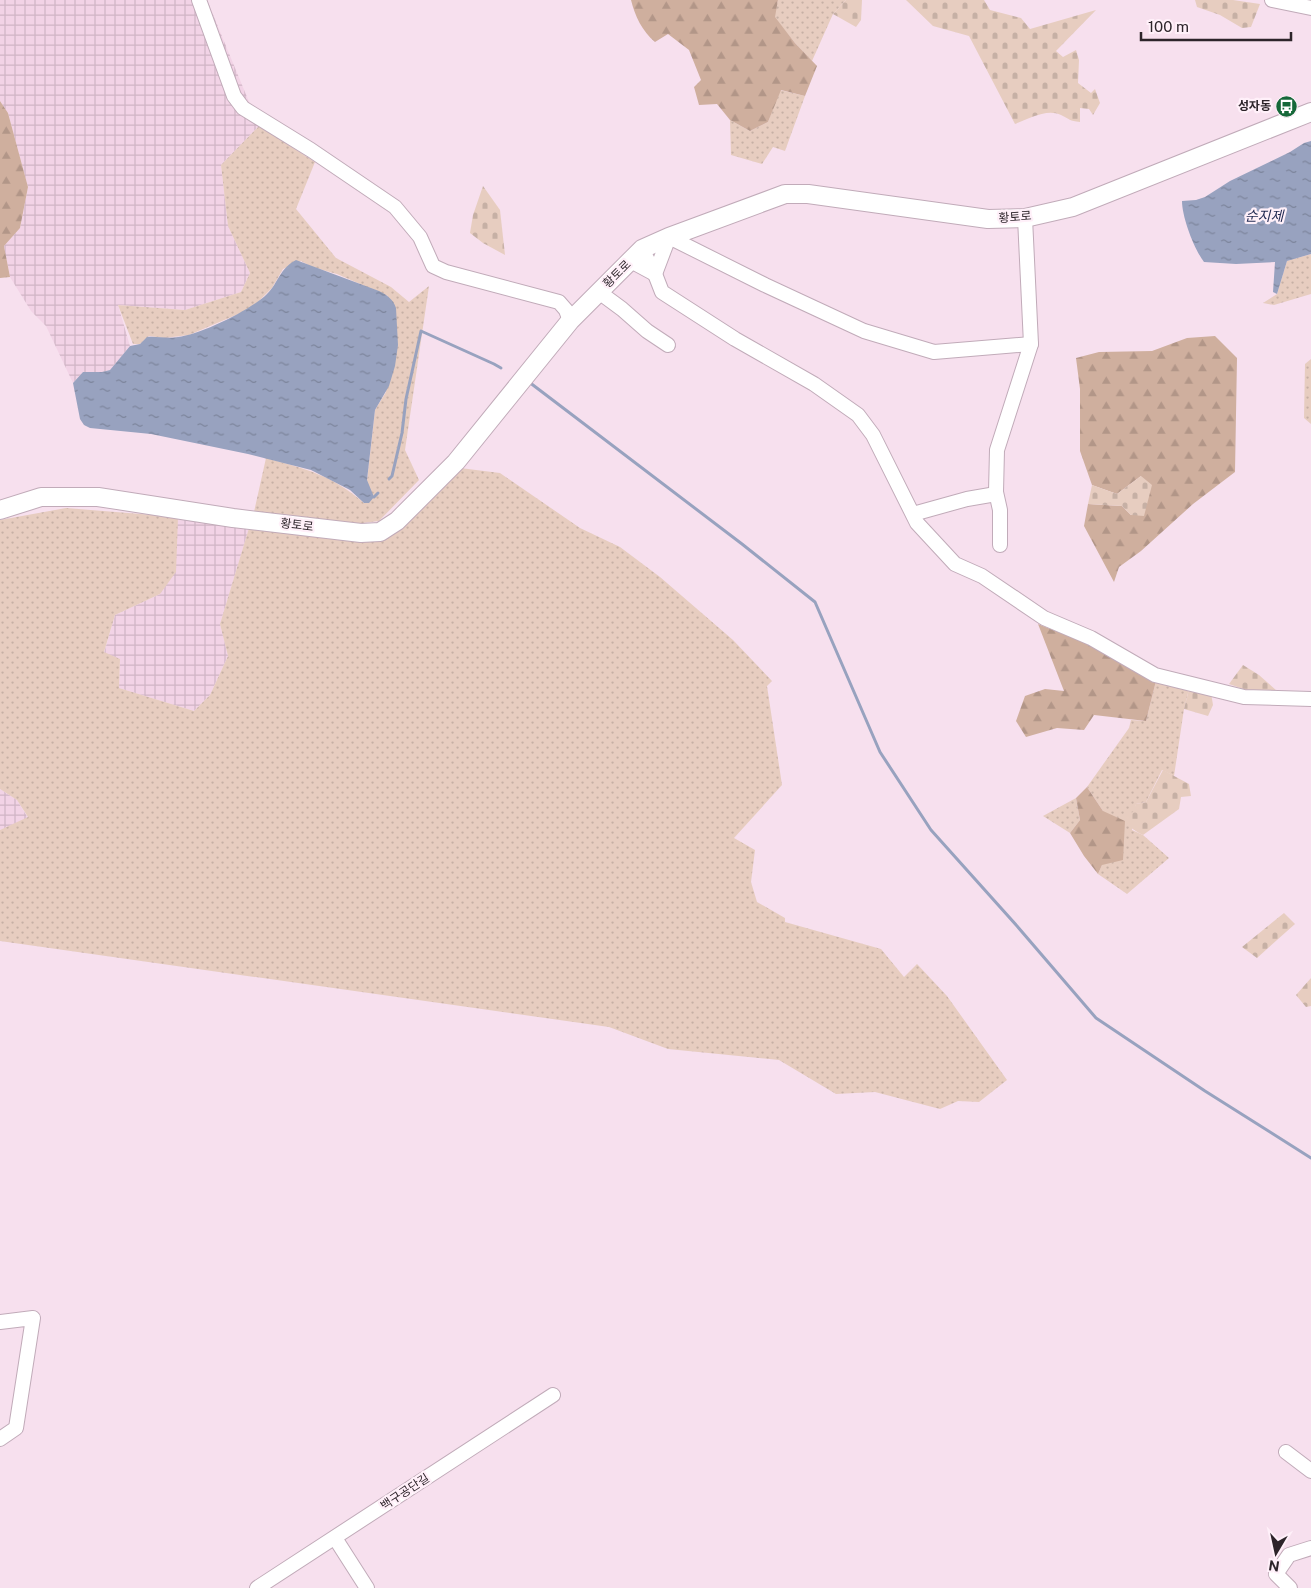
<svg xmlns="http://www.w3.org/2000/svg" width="1311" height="1588" font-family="'Public Sans','Noto Sans KR',sans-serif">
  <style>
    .industrial { fill: url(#industrial-grid) }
    .green { fill: url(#green-dots) }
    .forest { fill: url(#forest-firs) }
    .cemetery { fill: url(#cemetery-stones) }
    .water { fill: url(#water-ripples) }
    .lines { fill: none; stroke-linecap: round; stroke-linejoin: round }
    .stream { stroke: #98a2bf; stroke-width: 3 }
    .minor-casing { stroke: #c1abb9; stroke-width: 16 }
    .major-casing { stroke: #c1abb9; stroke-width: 20 }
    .minor { stroke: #fff; stroke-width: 14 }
    .major { stroke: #fff; stroke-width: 18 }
    .labels { text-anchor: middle; stroke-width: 4.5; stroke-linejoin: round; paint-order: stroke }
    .poi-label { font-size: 12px; font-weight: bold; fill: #2d242a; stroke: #fff0f9; text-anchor: end }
    .street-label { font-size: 12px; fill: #2d242a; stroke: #fff0f9 }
    .water-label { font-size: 14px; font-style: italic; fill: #1f2850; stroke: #fff0f9 }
  </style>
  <defs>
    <pattern id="industrial-grid" width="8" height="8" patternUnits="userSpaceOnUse" patternTransform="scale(1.25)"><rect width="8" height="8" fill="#f2d3e6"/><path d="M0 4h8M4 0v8" fill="none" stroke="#d0b5c5"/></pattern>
    <pattern id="green-dots" width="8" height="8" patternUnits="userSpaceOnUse" patternTransform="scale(1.25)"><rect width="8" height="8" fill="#e7cdc0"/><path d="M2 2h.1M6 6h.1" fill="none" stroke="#c6b0a5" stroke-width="1.8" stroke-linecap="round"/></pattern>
    <pattern id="forest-firs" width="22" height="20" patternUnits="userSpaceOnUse" patternTransform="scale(1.25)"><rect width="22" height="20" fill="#cfaf9e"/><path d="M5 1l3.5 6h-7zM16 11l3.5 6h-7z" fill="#b29688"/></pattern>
    <pattern id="cemetery-stones" width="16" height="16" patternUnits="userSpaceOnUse" patternTransform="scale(1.25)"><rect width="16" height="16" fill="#e7cdc0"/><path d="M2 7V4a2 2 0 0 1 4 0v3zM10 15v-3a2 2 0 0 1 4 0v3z" fill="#c6b0a5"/></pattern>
    <pattern id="water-ripples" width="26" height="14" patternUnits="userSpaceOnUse" patternTransform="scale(1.25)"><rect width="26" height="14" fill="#98a2bf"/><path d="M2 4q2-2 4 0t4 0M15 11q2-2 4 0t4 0" fill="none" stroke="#7c849b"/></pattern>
  </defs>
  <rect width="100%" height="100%" fill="#f7e0ee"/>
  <g class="industrial">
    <path d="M0,0H207L259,126L221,165L228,226L250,273L241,292L185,310L118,305L130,346L110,370L102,372H83L73,383L46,326L31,311L10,277L4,246L20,228L28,187L8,113L0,101Z"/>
    <path d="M178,517L249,528L220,624L228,656L210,695L194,711L119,688L120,659L104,653L115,615L160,594Z"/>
    <path d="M0,789L17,800L28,818L0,830Z"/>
  </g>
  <g class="green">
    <path d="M778,0H846L833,14L812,61L795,43L774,17Z"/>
    <path d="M780,90L805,96L785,151L773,147L762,164L731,155L730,120L750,131L768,122Z"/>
    <path d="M259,126L315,162L296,209L336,258L391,287L409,302L429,286L405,450L419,480L379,521L355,524L254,512L266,458C306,469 332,475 364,503L369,487L367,481L375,410L386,392L388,296L337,274L312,267L301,261L283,269L272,288L255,305L243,312L189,335L164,338L149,336L140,344H133L118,305L185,310L241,292L250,273L228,226L221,165Z"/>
    <path d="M1311,254V294L1274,305L1263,303L1277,294L1287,261Z"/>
    <path d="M1311,359V424L1304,418L1305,364Z"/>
    <path d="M460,468L500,473L580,528L620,547L660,577L733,640L772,681L767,686L782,785L734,838L755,850L751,882L757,902L785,918V922L881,949L904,977L917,964L947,996L1007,1080L979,1102L958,1101L940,1109L875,1092L836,1094L779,1060L668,1049L609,1027L0,941V830L28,817L17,800L0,789V520L66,508L178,517L176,572L160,594L115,615L104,652L120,659L119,688L194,711L210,695L228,656L220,624L249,528H403Z"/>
    <path d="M1156,681L1189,689L1184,709L1174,776L1162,770L1146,802L1136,804L1132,830L1143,835L1169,858L1127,894L1098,874L1102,865L1103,811L1087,787L1129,728L1131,720L1146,721Z"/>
    <path d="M1076,798L1080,820L1070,833L1043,816Z"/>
  </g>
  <g class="forest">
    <path d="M631,0H778L775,17L795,43L817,66L805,96L781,90L768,122L750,131L730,120L717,104L699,105L694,87L701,80L689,50L668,34L655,42C642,31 635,16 631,0Z"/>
    <path d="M0,101L8,113L28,187L20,228L4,246L10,277L0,278Z"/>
    <path d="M1215,336L1237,358L1235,472L1193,504L1141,551L1119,567L1114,582L1084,526L1088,504L1122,506L1131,515L1141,476L1117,494L1092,485L1080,451V389L1076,358L1099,352L1152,351L1187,338Z"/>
    <path d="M1038,624L1093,646L1156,681L1146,721L1094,715L1084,730L1057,728L1026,737L1016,721L1025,696L1045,689L1064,691Z"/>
    <path d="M1087,787L1103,811L1125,821L1123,860L1102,865L1098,874L1084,856L1070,833L1080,820L1076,798Z"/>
  </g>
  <g class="cemetery">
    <path d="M846,0H862L861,20L856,27L833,14Z"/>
    <path d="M906,0H984L990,10L1021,18L1030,29L1096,10L1056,51L1063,57L1076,50L1079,60L1078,83L1091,93L1095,89L1100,103L1093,115L1089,109L1080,108V122C1069,121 1070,119 1061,115C1047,108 1028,119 1015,124L969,36L933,26Z"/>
    <path d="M1195,0H1233L1260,4L1251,27L1242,28L1220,15L1197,7Z"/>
    <path d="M483,186L500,210L505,255L483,243L470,233L473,215Z"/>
    <path d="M1141,476L1152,485L1144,516L1131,515L1122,506L1088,504L1092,485L1117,494Z"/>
    <path d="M1243,665L1259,675L1277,691H1249L1229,684Z"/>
    <path d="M1189,689L1211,693L1213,705L1208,716L1184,709Z"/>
    <path d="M1163,770L1189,784L1191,796L1181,797L1179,809L1143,835C1133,830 1126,826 1124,814L1133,812L1136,804L1146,802Z"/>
    <path d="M1284,913L1295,924L1257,958L1242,947Z"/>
    <path d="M1311,978V1006L1306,1007L1296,995Z"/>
  </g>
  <g class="water">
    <path d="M1311,141V254L1287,261L1277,294L1273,292L1275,262L1236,264L1204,262C1194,249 1182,217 1182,201L1196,200L1205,197L1230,181L1290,152L1304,143Z"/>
    <path d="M296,260L379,291C387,295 393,299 396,308L398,345L395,366L389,386L375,410L367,480L374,497L369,503H364L350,490L311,470L248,454L151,434L90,428L84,425L80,419L73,383L83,372H102L110,370L130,346L140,344L147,337C157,336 168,339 178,337C200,335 251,310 267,294C279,282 279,269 296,260Z"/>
  </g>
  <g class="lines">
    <g class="stream">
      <path d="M529,382L742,544L815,602L880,752L931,830L1017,926L1096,1018L1205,1091L1311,1158"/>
      <path d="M389,479L392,476L402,433L406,399L421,331L494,364L501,368"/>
      <path d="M374,497L378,493"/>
    </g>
    <defs>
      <g id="minor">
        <path d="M199,0L234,96L243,108L311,150L395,207L420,237L433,266L446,272L559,302L566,310L570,321"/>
        <path d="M1272,0L1311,8"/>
        <path d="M642,249L655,274L662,292L735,339L814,384L858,415L873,435L917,523L955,564L982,576L1044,618L1091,638L1155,675L1244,697L1311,699"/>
        <path d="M629,260L655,274L669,237L765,285L864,331L934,352L1031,344"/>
        <path d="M599,292L622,309L647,331L668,345"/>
        <path d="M913,514L967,499L996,494"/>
        <path d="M1000,545V510L996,492L997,450L1031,344L1025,218"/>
        <path d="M0,1322L33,1318L16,1428L0,1439"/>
        <path d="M1286,1452L1311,1471"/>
        <path d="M335,1538L367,1588"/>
        <path d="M257,1588L553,1395"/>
        <path d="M1290,1588L1276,1574L1289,1555L1311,1548"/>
      </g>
      <path id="major" d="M0,510L41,497H98L233,518L361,533L380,532L397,521L456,462L570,321L642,249L669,237L785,194H808L988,219L1025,218L1073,207L1311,112"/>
    </defs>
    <use href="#minor" class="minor-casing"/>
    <use href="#major" class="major-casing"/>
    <use href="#minor" class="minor"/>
    <use href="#major" class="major"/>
  </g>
  <defs>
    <symbol id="bus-disc" viewBox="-11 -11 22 22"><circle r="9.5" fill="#156839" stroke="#fff0f9"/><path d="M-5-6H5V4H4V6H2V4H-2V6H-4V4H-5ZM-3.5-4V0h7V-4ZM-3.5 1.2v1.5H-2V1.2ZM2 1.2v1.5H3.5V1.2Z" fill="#fff"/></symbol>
  </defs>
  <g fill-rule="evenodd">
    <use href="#bus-disc" x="1274" y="94" width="25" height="25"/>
  </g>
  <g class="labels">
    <g class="poi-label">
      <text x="1271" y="110">성자동</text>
    </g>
    <g class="street-label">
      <text transform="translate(1015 217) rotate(-4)" y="4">황토로</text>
      <text transform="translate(617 274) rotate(-45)" y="4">황토로</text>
      <text transform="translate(297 525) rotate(7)" y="4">황토로</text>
      <text transform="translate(405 1492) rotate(-33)" y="4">백구공단길</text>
    </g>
    <g class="water-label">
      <text x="1264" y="221">순지제</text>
    </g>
  </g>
  <g transform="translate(1276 1553) rotate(189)" stroke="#fff0f9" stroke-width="4" paint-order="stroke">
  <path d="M0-4L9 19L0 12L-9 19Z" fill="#2d242a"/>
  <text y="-8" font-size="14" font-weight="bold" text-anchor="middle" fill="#2d242a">N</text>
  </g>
  <path d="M1141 32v8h150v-8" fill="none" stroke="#2d242a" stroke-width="2.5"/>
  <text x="1148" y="32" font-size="15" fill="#2d242a" stroke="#fff0f9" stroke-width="4" paint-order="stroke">100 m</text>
</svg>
